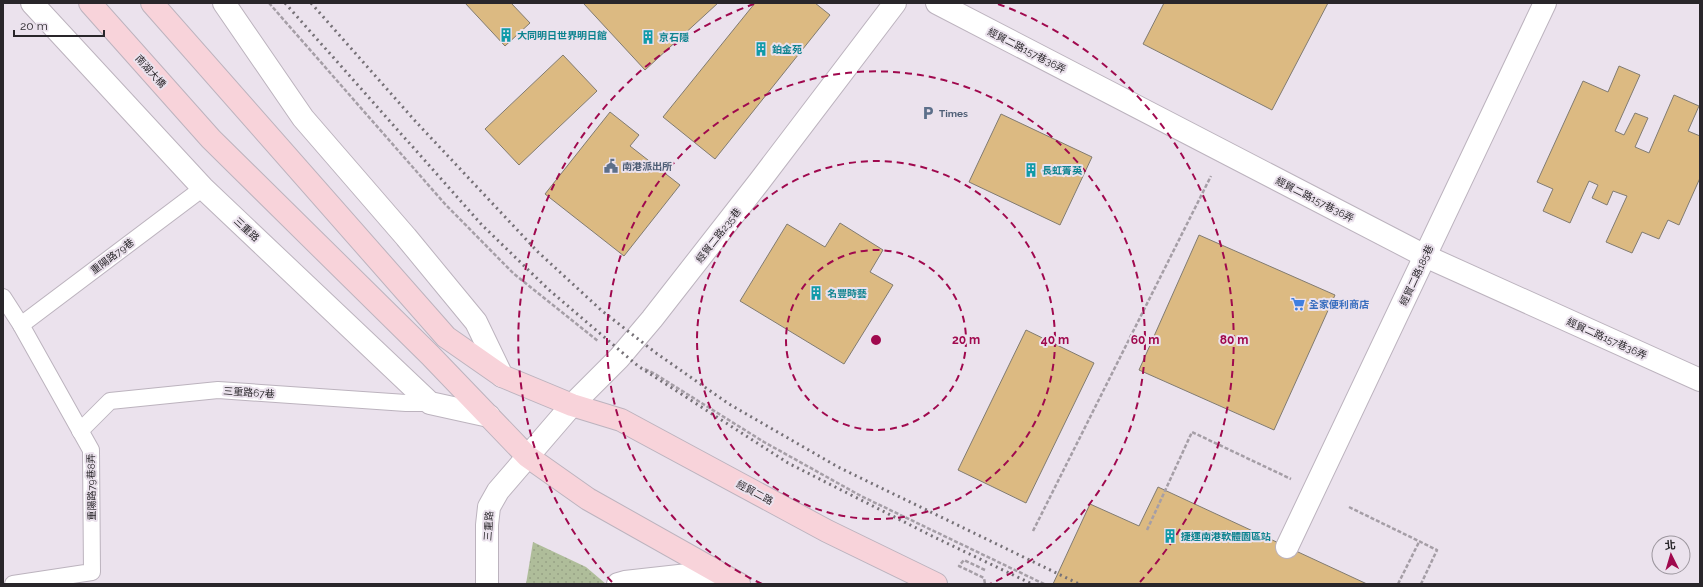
<svg xmlns="http://www.w3.org/2000/svg" width="1703" height="587" font-family="Raleway,'Noto Sans TC',sans-serif">
  <style>
    .park { fill: url(#park-dots) }
    .building { fill: #dcba82; stroke: #817b71 }
    .lines { fill: none; stroke-linecap: round; stroke-linejoin: round }
    .service-casing { stroke: #bcb3be; stroke-width: 18 }
    .minor-casing { stroke: #bcb3be; stroke-width: 24 }
    .tertiary-casing { stroke: #bcb3be; stroke-width: 24 }
    .secondary-casing { stroke: #bcb3be; stroke-width: 24 }
    .path { stroke: #a59ea6; stroke-width: 2.5; stroke-dasharray: 4 2; stroke-linecap: butt }
    .service { stroke: #fff; stroke-width: 16 }
    .minor { stroke: #fff; stroke-width: 22 }
    .tertiary { stroke: #fff; stroke-width: 22 }
    .secondary { stroke: #f8d3da; stroke-width: 22 }
    .rail { stroke: #767177; stroke-width: 3; stroke-dasharray: 2 4; stroke-linecap: butt }
    .ring { fill: none; stroke: #a0094e; stroke-width: 2; stroke-dasharray: 7 5 }
    .labels { text-anchor: middle; stroke-width: 4; stroke-linejoin: round; paint-order: stroke }
    .culture-label { font-size: 10px; font-weight: bold; fill: #0d838f; stroke: #ebe2ed; text-anchor: start }
    .street-label { font-size: 10px; fill: #29262a; stroke: #ebe2ed }
    .service-label { font-size: 10px; font-weight: bold; fill: #4e5e75; stroke: #ebe2ed; text-anchor: start }
    .shop-label { font-size: 10px; font-weight: bold; fill: #366cbe; stroke: #ebe2ed; text-anchor: start }
    .centre { fill: #a0094e; stroke: #ebe2ed; stroke-width: 2 }
    .ring-label { font-size: 12px; text-anchor: middle; font-weight: bold; fill: #a0094e; stroke: #ebe2ed; stroke-width: 4; stroke-linejoin: round; paint-order: stroke }
  </style>
  <defs>
    <pattern id="park-dots" width="8" height="8" patternUnits="userSpaceOnUse"><rect width="8" height="8" fill="#afbd9a"/><path d="M2 2h.1M6 6h.1" fill="none" stroke="#97a285" stroke-width="1.8" stroke-linecap="round"/></pattern>
  </defs>
  <rect width="100%" height="100%" fill="#ebe2ed"/>
  <path class="park" d="M533,542L586,567L606,584H526Z"/>
  <g class="building">
    <path d="M465,3H511L530,23L505,46Z"/>
    <path d="M585,3H718L645,70L584,4Z"/>
    <path d="M755,3H815L830,15L715,159L663,117Z"/>
    <path d="M1164,3H1328L1272,110L1143,44Z"/>
    <path d="M563,55L597,91L519,165L485,129Z"/>
    <path d="M1619,66L1640,75L1615,131L1624,135L1635,113L1648,118L1635,147L1649,153L1674,95L1699,106L1688,131L1700,136V178L1679,225L1668,220L1659,239L1642,232L1632,253L1606,242L1627,196L1613,191L1607,205L1592,198L1598,185L1589,181L1570,223L1543,211L1553,189L1537,182L1583,81L1608,92Z"/>
    <path d="M610,112L639,135L630,146L680,185L624,256L545,194Z"/>
    <path d="M1001,114L1092,157L1060,225L969,182Z"/>
    <path d="M840,223L883,250L870,272L893,285L844,364L740,301L787,224L825,247Z"/>
    <path d="M1199,235L1335,295L1274,430L1139,370Z"/>
    <path d="M1026,330L1094,363L1026,503L958,470Z"/>
    <path d="M1158,487L1367,584H1053L1090,504L1139,526Z"/>
  </g>
  <g class="lines">
    <defs>
      <g id="service">
        <path d="M3,297L21,325L91,450L92,572L13,584"/>
        <path d="M21,325L203,188"/>
        <path d="M80,431L110,401L218,390L406,403H430"/>
      </g>
      <g id="minor">
        <path d="M937,3L1425,256L1700,380"/>
        <path d="M572,405L619,358L652,319L759,182L895,3"/>
        <path d="M1287,547L1545,3"/>
      </g>
      <g id="tertiary">
        <path d="M32,3L203,188L430,403L489,416"/>
        <path d="M224,3L303,118L406,237L476,322L502,376"/>
        <path d="M487,584V525L489,507L498,491L572,405"/>
        <path d="M618,584L625,582L697,574L723,584"/>
      </g>
      <g id="secondary">
        <path d="M90,3L211,139L430,355L527,456L588,499L739,584"/>
        <path d="M152,3L446,337L502,376L572,405L621,420L827,531L936,584"/>
      </g>
    </defs>
    <use href="#service" class="service-casing"/>
    <use href="#minor" class="minor-casing"/>
    <use href="#tertiary" class="tertiary-casing"/>
    <use href="#secondary" class="secondary-casing"/>
    <g class="path">
      <path d="M269,3L445,204L514,274L598,341"/>
      <path d="M645,369L655,374L764,442L861,496L1044,584"/>
      <path d="M1349,507L1437,550L1421,584"/>
      <path d="M1147,530L1192,432L1291,479"/>
      <path d="M1033,531L1211,176"/>
      <path d="M985,570L964,560L959,566L984,578L985,584"/>
      <path d="M1398,584L1419,542"/>
    </g>
    <use href="#service" class="service"/>
    <use href="#minor" class="minor"/>
    <use href="#tertiary" class="tertiary"/>
    <use href="#secondary" class="secondary"/>
    <g class="rail">
      <path d="M285,3L482,225L548,289L638,366L788,463L932,536L1032,584"/>
      <path d="M311,3L417,123L538,252L601,310L656,353L729,404L838,467L1079,584"/>
    </g>
  </g>
  <g class="ring">
    <circle cx="876" cy="340" r="90"/>
    <circle cx="876" cy="340" r="179"/>
    <path d="M762 584A269 269 0 1 1 990 584"/>
    <path d="M612 582A358 358 0 0 1 754 4M998 4A358 358 0 0 1 1140 582"/>
  </g>
  <defs>
    <symbol id="building-bare" viewBox="-9 -9 18 18"><path d="M-4-6H4V6H1V3H-1V6H-4ZM-2.5-4.3h1.7v1.8h-1.7ZM.8-4.3h1.7v1.8H.8ZM-2.5-1h1.7V.8h-1.7ZM.8-1h1.7V.8H.8Z" fill="#0f9aa8" stroke="#ebe2ed" stroke-width="2.5" paint-order="stroke"/></symbol>
    <symbol id="parking-bare" viewBox="-9 -9 18 18"><path d="M-3.5-5.5H1a3.5 3.5 0 0 1 0 7H-1V5.5H-3.5ZM-1-3.4V-.6H.8a1.4 1.4 0 0 0 0-2.8Z" fill="#5c6f8a" stroke="#ebe2ed" stroke-width="2.5" paint-order="stroke"/></symbol>
    <symbol id="civic-bare" viewBox="-9 -9 18 18"><path d="M-.6-6.5H3V-4.5H.6V-3L4-1V1h2V6H-6V1h2V-1L-.6-3ZM-1.2 2.5V6h2.4V2.5Z" fill="#5c6f8a" stroke="#ebe2ed" stroke-width="2.5" paint-order="stroke"/></symbol>
    <symbol id="supermarket-bare" viewBox="-9 -9 18 18"><path d="M-6-5.5h2.5l.6 2H6L4.5 2H-2.5L-4.4-4H-6ZM-1.5 3.2a1.3 1.3 0 1 0 .1 0ZM3 3.2a1.3 1.3 0 1 0 .1 0Z" fill="#3f7fe0" stroke="#ebe2ed" stroke-width="2.5" paint-order="stroke"/></symbol>
  </defs>
  <g fill-rule="evenodd">
    <use href="#building-bare" x="496" y="25" width="20" height="20"/>
    <use href="#building-bare" x="638" y="27" width="20" height="20"/>
    <use href="#building-bare" x="751" y="39" width="20" height="20"/>
    <use href="#parking-bare" x="918" y="103" width="20" height="20"/>
    <use href="#civic-bare" x="601" y="156" width="20" height="20"/>
    <use href="#building-bare" x="1021" y="160" width="20" height="20"/>
    <use href="#building-bare" x="806" y="283" width="20" height="20"/>
    <use href="#supermarket-bare" x="1288" y="294" width="20" height="20"/>
    <use href="#building-bare" x="1160" y="526" width="20" height="20"/>
  </g>
  <g class="labels">
    <g class="culture-label">
      <text x="517" y="39">大同明日世界明日館</text>
      <text x="659" y="41">京石隱</text>
      <text x="772" y="53">鉑金苑</text>
      <text x="1042" y="174">長虹菁英</text>
      <text x="827" y="297">名豐時藝</text>
      <text x="1181" y="540">捷運南港軟體園區站</text>
    </g>
    <g class="street-label">
      <text transform="translate(1027 50) rotate(27)" y="4">經貿二路157巷36弄</text>
      <text transform="translate(151 71) rotate(48)" y="4">南湖大橋</text>
      <text transform="translate(1315 199) rotate(27)" y="4">經貿二路157巷36弄</text>
      <text transform="translate(247 229) rotate(43)" y="4">三重路</text>
      <text transform="translate(718 235) rotate(-52)" y="4">經貿二路235巷</text>
      <text transform="translate(112 256) rotate(-37)" y="4">重陽路79巷</text>
      <text transform="translate(1416 275) rotate(-65)" y="4">經貿二路185巷</text>
      <text transform="translate(1607 338) rotate(24)" y="4">經貿二路157巷36弄</text>
      <text transform="translate(249 392) rotate(4)" y="4">三重路67巷</text>
      <text transform="translate(91 487) rotate(-91)" y="4">重陽路79巷8弄</text>
      <text transform="translate(755 492) rotate(28)" y="4">經貿二路</text>
      <text transform="translate(488 526) rotate(-86)" y="4">三重路</text>
    </g>
    <g class="service-label">
      <text x="939" y="117">Times</text>
      <text x="622" y="170">南港派出所</text>
    </g>
    <g class="shop-label">
      <text x="1309" y="308">全家便利商店</text>
    </g>
  </g>
  <circle cx="876" cy="340" r="6" class="centre"/>
  <g class="ring-label">
    <text x="966" y="344">20 m</text>
    <text x="1055" y="344">40 m</text>
    <text x="1145" y="344">60 m</text>
    <text x="1234" y="344">80 m</text>
  </g>
  <rect width="1703" height="587" fill="none" stroke="#29262a" stroke-width="8"/>
  <g transform="translate(1671 555) rotate(355)"><circle r="19" fill="#ebe2ed" stroke="#9d979f"/>
  <path d="M0-3L7 15L0 10L-7 15Z" fill="#a0094e"/>
  <text y="-6" font-size="11" font-weight="bold" text-anchor="middle" fill="#29262a">北</text>
  </g>
  <path d="M14 30v6h90v-6" fill="none" stroke="#29262a" stroke-width="2"/>
  <text x="20" y="30" font-size="12" fill="#29262a" stroke="#ebe2ed" stroke-width="3" paint-order="stroke">20 m</text>
</svg>
